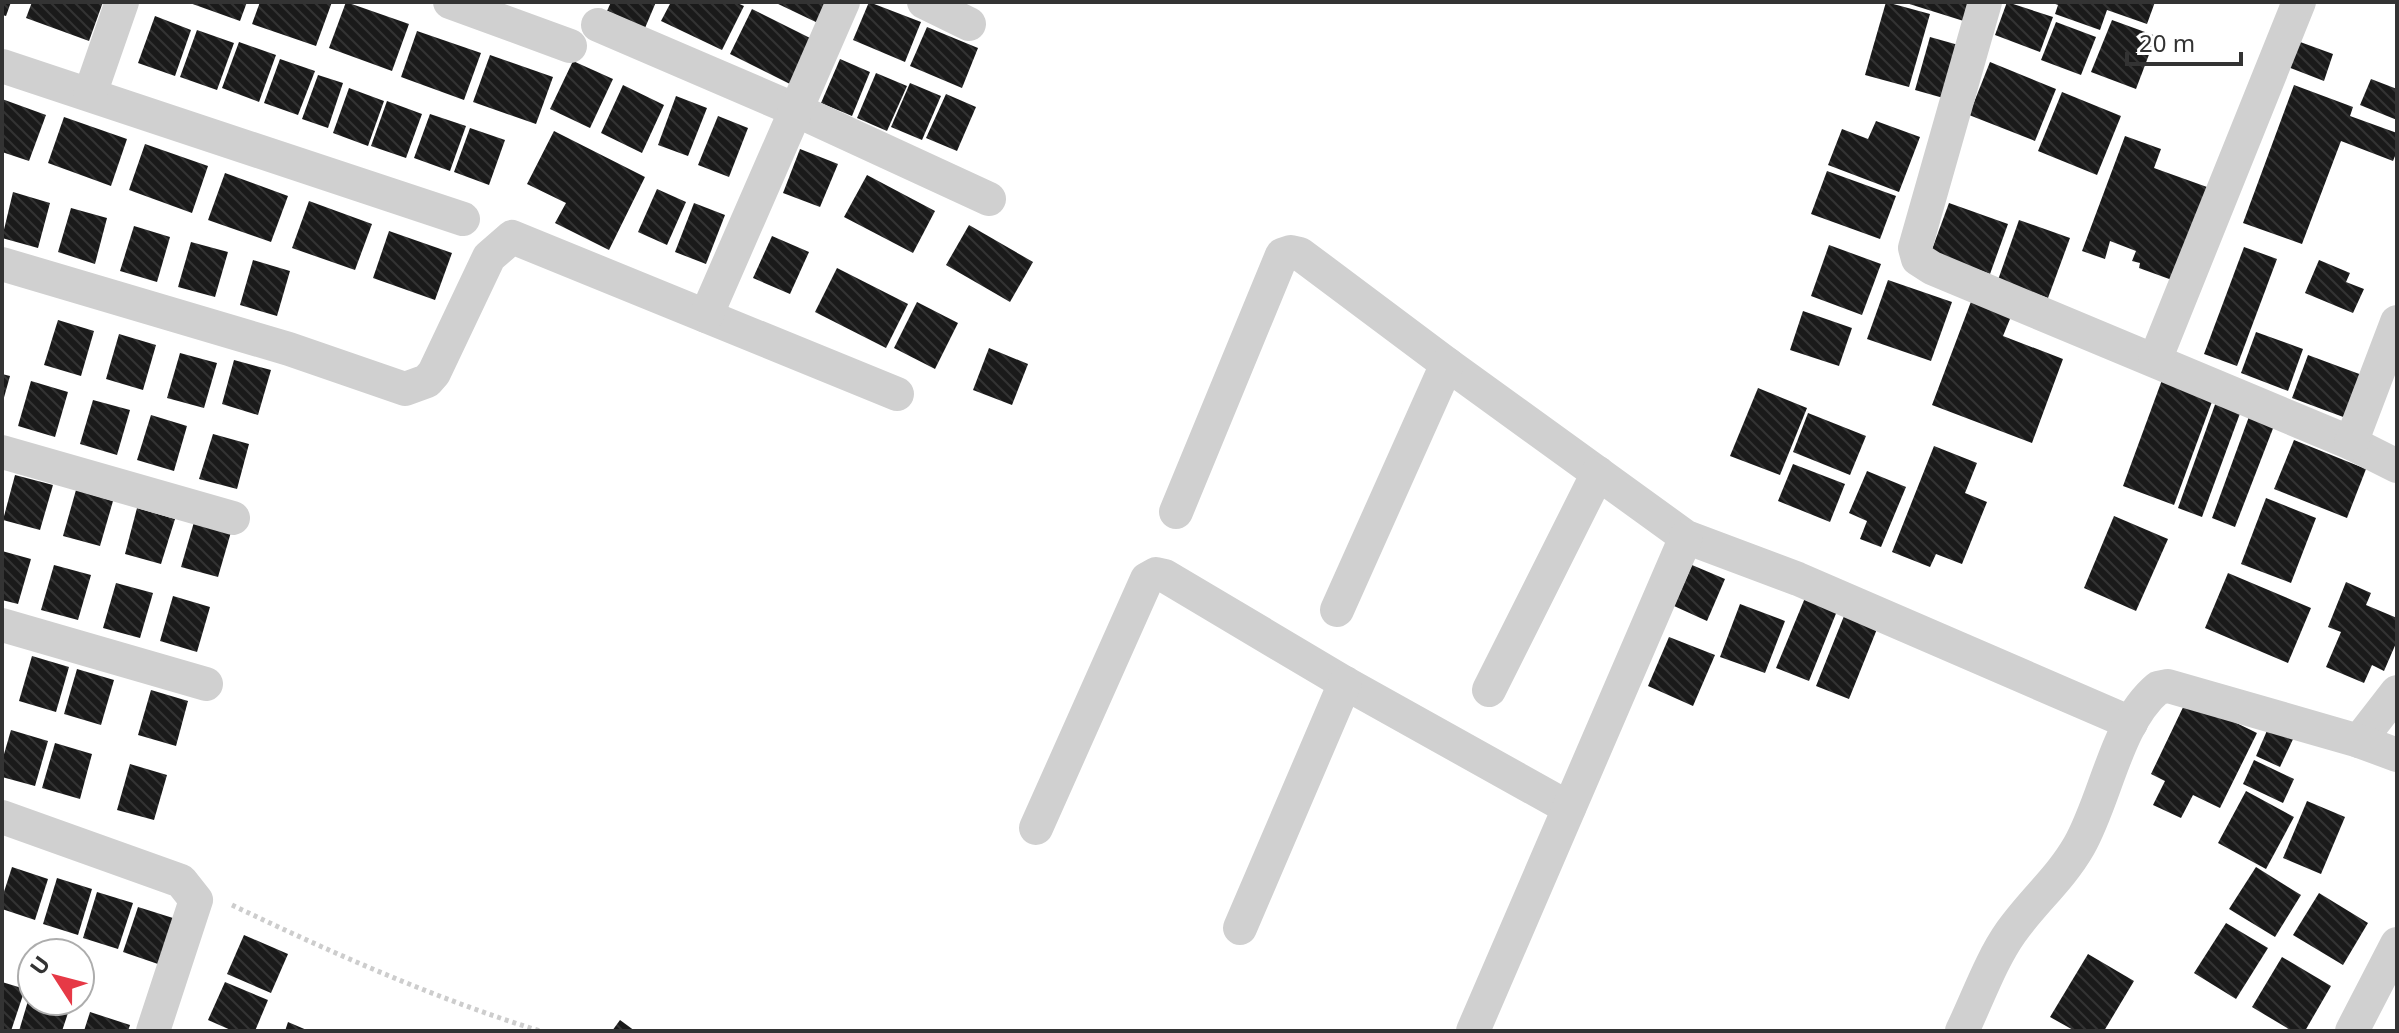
<svg xmlns="http://www.w3.org/2000/svg" width="2399" height="1033" font-family="'Noto Sans',sans-serif">
  <style>
    .building { fill: url(#building-back-hatch) }
    .lines { fill: none; stroke-linecap: round; stroke-linejoin: round }
    .path { stroke: #cdcdcd; stroke-width: 5; stroke-dasharray: 4 4; stroke-linecap: butt }
    .minor { stroke: #d0d0d0; stroke-width: 34 }
  </style>
  <defs>
    <pattern id="building-back-hatch" width="6" height="6" patternUnits="userSpaceOnUse" patternTransform="scale(2)"><rect width="6" height="6" fill="#1a1a1a"/><path d="M-1 5l2 2M0 0l6 6M5-1l2 2" fill="none" stroke="#333"/></pattern>
  </defs>
  <rect width="100%" height="100%" fill="#fff"/>
  <g class="building">
    <path d="M2,2H11L6,16L2,15Z"/>
    <path d="M32,2H103L89,41L26,18Z"/>
    <path d="M187,2H247L240,21Z"/>
    <path d="M260,2H332L316,46L252,24Z"/>
    <path d="M346,2L409,24L392,71L329,48Z"/>
    <path d="M611,2H656L645,28L607,11Z"/>
    <path d="M671,2H735L744,6L722,50L661,21Z"/>
    <path d="M774,2H831L820,24Z"/>
    <path d="M869,2L921,22L905,62L853,40Z"/>
    <path d="M1886,2L1930,14L1909,87L1865,75Z"/>
    <path d="M1903,2H1977L1970,23Z"/>
    <path d="M2007,2L2053,17L2040,52L1995,35Z"/>
    <path d="M2050,2H2155L2147,24L2107,10L2100,30L2055,14L2058,5Z"/>
    <path d="M752,9L812,39L790,84L730,54Z"/>
    <path d="M155,16L191,30L175,76L138,63Z"/>
    <path d="M2112,20L2156,36L2136,89L2091,72Z"/>
    <path d="M2056,22L2096,37L2081,75L2041,60Z"/>
    <path d="M927,27L978,48L962,88L910,66Z"/>
    <path d="M197,30L234,43L217,90L180,77Z"/>
    <path d="M417,31L481,53L464,100L401,77Z"/>
    <path d="M1930,37L1969,48L1954,101L1915,90Z"/>
    <path d="M2292,39L2333,54L2324,81L2283,65Z"/>
    <path d="M239,42L276,55L259,102L222,88Z"/>
    <path d="M490,55L553,77L536,124L473,102Z"/>
    <path d="M280,59L315,71L298,115L264,103Z"/>
    <path d="M840,59L870,72L852,116L821,103Z"/>
    <path d="M573,61L613,79L590,128L550,109Z"/>
    <path d="M1990,62L2056,89L2035,141L1969,115Z"/>
    <path d="M876,73L907,86L887,131L857,118Z"/>
    <path d="M318,75L343,83L328,128L302,119Z"/>
    <path d="M2371,79L2397,89V120L2360,105Z"/>
    <path d="M910,83L941,96L922,140L891,127Z"/>
    <path d="M623,85L664,105L642,153L601,133Z"/>
    <path d="M2294,85L2353,107L2350,116L2397,133V151L2393,161L2341,141L2302,244L2243,223Z"/>
    <path d="M349,88L384,101L368,146L333,133Z"/>
    <path d="M2062,92L2121,116L2097,175L2038,151Z"/>
    <path d="M946,94L976,107L957,151L926,138Z"/>
    <path d="M676,96L707,108L688,156L658,145Z"/>
    <path d="M2,99L46,115L29,161L2,152Z"/>
    <path d="M387,101L422,114L406,158L371,146Z"/>
    <path d="M430,114L466,126L450,171L414,158Z"/>
    <path d="M718,116L748,128L729,177L698,165Z"/>
    <path d="M64,117L127,139L111,186L48,163Z"/>
    <path d="M1876,121L1920,137L1899,192L1828,165L1842,129L1868,139Z"/>
    <path d="M470,128L505,140L489,185L454,172Z"/>
    <path d="M554,131L645,177L609,250L555,223L566,203L527,184Z"/>
    <path d="M2125,136L2161,149L2154,168L2207,187L2172,280L2139,268L2140,263L2132,261L2136,251L2110,241L2105,259L2082,251Z"/>
    <path d="M145,144L208,166L192,213L129,190Z"/>
    <path d="M800,149L838,164L820,207L783,193Z"/>
    <path d="M1827,171L1896,196L1880,239L1811,214Z"/>
    <path d="M225,173L288,196L271,242L208,220Z"/>
    <path d="M867,175L935,211L913,253L844,217Z"/>
    <path d="M657,189L686,202L667,245L638,232Z"/>
    <path d="M13,192L50,203L38,248L2,238Z"/>
    <path d="M309,201L372,224L355,270L292,248Z"/>
    <path d="M694,203L725,215L706,264L675,252Z"/>
    <path d="M1949,203L2008,224L1990,274L1931,252Z"/>
    <path d="M71,208L107,218L95,264L58,252Z"/>
    <path d="M2019,220L2070,238L2048,298L1998,280Z"/>
    <path d="M969,225L1033,262L1010,302L946,265Z"/>
    <path d="M134,226L170,237L157,282L120,271Z"/>
    <path d="M389,231L452,253L435,300L373,278Z"/>
    <path d="M772,236L809,252L790,294L753,278Z"/>
    <path d="M191,242L228,252L215,297L178,287Z"/>
    <path d="M1829,245L1881,264L1862,315L1811,296Z"/>
    <path d="M2244,247L2277,259L2237,366L2204,354Z"/>
    <path d="M253,260L290,271L277,316L240,305Z"/>
    <path d="M2319,260L2350,273L2346,282L2364,289L2353,313L2305,293Z"/>
    <path d="M837,268L908,304L886,348L815,312Z"/>
    <path d="M1888,280L1952,302L1931,361L1867,339Z"/>
    <path d="M1972,299L2012,314L2003,336L2063,359L2032,443L1932,405Z"/>
    <path d="M917,302L958,323L935,369L894,348Z"/>
    <path d="M1803,311L1852,328L1839,366L1790,350Z"/>
    <path d="M58,320L94,331L81,376L44,365Z"/>
    <path d="M2256,332L2303,349L2288,391L2241,373Z"/>
    <path d="M119,334L156,345L143,390L106,379Z"/>
    <path d="M989,348L1028,364L1012,405L973,390Z"/>
    <path d="M180,353L217,363L204,408L167,398Z"/>
    <path d="M2308,355L2362,375L2346,418L2292,398Z"/>
    <path d="M234,360L271,370L258,415L222,404Z"/>
    <path d="M2,374L10,376L3,401H2Z"/>
    <path d="M2162,380L2213,399L2174,505L2123,486Z"/>
    <path d="M31,381L68,392L55,437L18,426Z"/>
    <path d="M1758,388L1807,408L1780,475L1730,456Z"/>
    <path d="M2217,399L2242,408L2202,517L2178,508Z"/>
    <path d="M93,400L130,410L117,455L80,444Z"/>
    <path d="M2251,411L2277,418L2235,527L2212,518Z"/>
    <path d="M1808,413L1866,436L1850,475L1793,452Z"/>
    <path d="M151,415L187,426L174,471L137,460Z"/>
    <path d="M213,434L249,444L237,489L199,479Z"/>
    <path d="M2294,440L2366,469L2347,518L2274,489Z"/>
    <path d="M1934,446L1977,463L1965,493L1987,502L1962,564L1936,554L1930,567L1892,552Z"/>
    <path d="M1793,464L1845,484L1830,522L1778,501Z"/>
    <path d="M1867,471L1906,487L1881,547L1860,539L1867,521L1849,513Z"/>
    <path d="M15,475L53,485L40,530L3,520Z"/>
    <path d="M76,490L113,501L100,546L63,536Z"/>
    <path d="M2266,498L2316,518L2291,583L2241,564Z"/>
    <path d="M137,508L175,519L161,564L125,554Z"/>
    <path d="M2114,516L2168,539L2136,611L2084,588Z"/>
    <path d="M194,522L231,532L218,577L181,567Z"/>
    <path d="M2,551L31,559L18,604L2,600Z"/>
    <path d="M54,565L91,575L78,620L41,610Z"/>
    <path d="M1692,565L1725,579L1707,621L1674,606Z"/>
    <path d="M2228,573L2311,608L2288,663L2205,628Z"/>
    <path d="M2346,582L2371,593L2366,605L2397,618V641L2384,671L2372,665L2364,683L2326,667L2341,632L2328,627Z"/>
    <path d="M116,583L153,593L140,638L103,628Z"/>
    <path d="M1807,593L1839,606L1809,681L1776,668Z"/>
    <path d="M173,596L210,607L197,652L160,641Z"/>
    <path d="M1740,604L1785,621L1765,673L1720,657Z"/>
    <path d="M1846,611L1879,624L1849,699L1816,686Z"/>
    <path d="M1669,637L1715,655L1693,706L1648,686Z"/>
    <path d="M32,656L69,667L56,712L19,701Z"/>
    <path d="M77,669L114,680L101,725L64,714Z"/>
    <path d="M151,690L188,701L176,746L138,735Z"/>
    <path d="M2187,699L2257,733L2220,808L2193,795L2181,818L2153,805L2165,781L2151,774Z"/>
    <path d="M2269,726L2294,737L2280,767L2256,756Z"/>
    <path d="M11,730L48,741L35,786L2,777V761Z"/>
    <path d="M55,743L92,754L80,799L42,788Z"/>
    <path d="M2254,760L2294,779L2283,803L2243,784Z"/>
    <path d="M130,764L167,775L154,820L117,810Z"/>
    <path d="M2246,791L2294,817L2266,869L2218,843Z"/>
    <path d="M2307,801L2345,817L2321,874L2283,858Z"/>
    <path d="M12,867L48,879L35,920L2,909V898Z"/>
    <path d="M2256,867L2301,895L2275,937L2229,909Z"/>
    <path d="M57,878L92,889L78,935L43,924Z"/>
    <path d="M97,892L133,903L118,949L83,938Z"/>
    <path d="M2319,893L2368,923L2343,965L2293,935Z"/>
    <path d="M138,907L173,918L158,964L123,952Z"/>
    <path d="M2226,923L2268,948L2236,999L2194,973Z"/>
    <path d="M244,935L288,954L271,993L227,974Z"/>
    <path d="M2088,954L2134,981L2104,1031H2075L2050,1017Z"/>
    <path d="M2282,957L2331,986L2305,1031H2292L2252,1007Z"/>
    <path d="M2,982L25,989L11,1031H2Z"/>
    <path d="M225,982L268,1000L255,1031H233L208,1020Z"/>
    <path d="M31,991L32,1001H63L71,1004L62,1031H19Z"/>
    <path d="M90,1012L130,1025L128,1031H84Z"/>
    <path d="M620,1020L635,1031H612Z"/>
    <path d="M288,1022L309,1031H285Z"/>
  </g>
  <g class="lines">
    <path class="path" d="M232,905C332,953 434,998 540,1031"/>
    <g class="minor">
      <path d="M450,2L570,46"/>
      <path d="M924,2L969,24"/>
      <path d="M1985,2L1915,248L1918,259L1932,268L2351,443L2397,466"/>
      <path d="M598,25L796,110L989,199"/>
      <path d="M2,66L463,219"/>
      <path d="M90,94L122,2"/>
      <path d="M2,264L289,349L405,389L427,381L434,373L489,257L512,237L897,394"/>
      <path d="M706,316L843,2"/>
      <path d="M2155,360L2299,2"/>
      <path d="M2351,443L2397,322"/>
      <path d="M2,452L233,518"/>
      <path d="M1176,512L1282,255L1291,252L1300,254L1447,364L1686,537L1798,579L2131,723"/>
      <path d="M1337,610L1447,364"/>
      <path d="M2,625L206,684"/>
      <path d="M1489,690L1598,473"/>
      <path d="M2359,741L2397,692"/>
      <path d="M2,817L181,881L196,900L153,1031"/>
      <path d="M1036,828L1147,579L1156,574L1165,576L1345,683L1569,808"/>
      <path d="M1240,928L1345,683"/>
      <path d="M1473,1031L1686,537"/>
      <path d="M1962,1031C1977,1000 1991,960 2011,932C2033,901 2060,879 2079,846C2106,799 2116,723 2158,688L2168,686L2359,741L2397,755"/>
      <path d="M2352,1031L2397,944"/>
    </g>
  </g>
  <rect width="2399" height="1033" fill="none" stroke="#333333" stroke-width="8"/>
  <g transform="translate(56 977) rotate(306)"><circle r="38" fill="#ffffff" stroke="#adadad" stroke-width="2"/>
  <path d="M0-6L14 30L0 20L-14 30Z" fill="#e63946"/>
  <text y="-12" font-size="22" font-weight="bold" text-anchor="middle" fill="#333333">U</text>
  </g>
  <path d="M2127 52v12h114v-12" fill="none" stroke="#333333" stroke-width="4"/>
  <text x="2139" y="52" font-size="24" fill="#333333" stroke="#ffffff" stroke-width="6" paint-order="stroke">20 m</text>
</svg>
